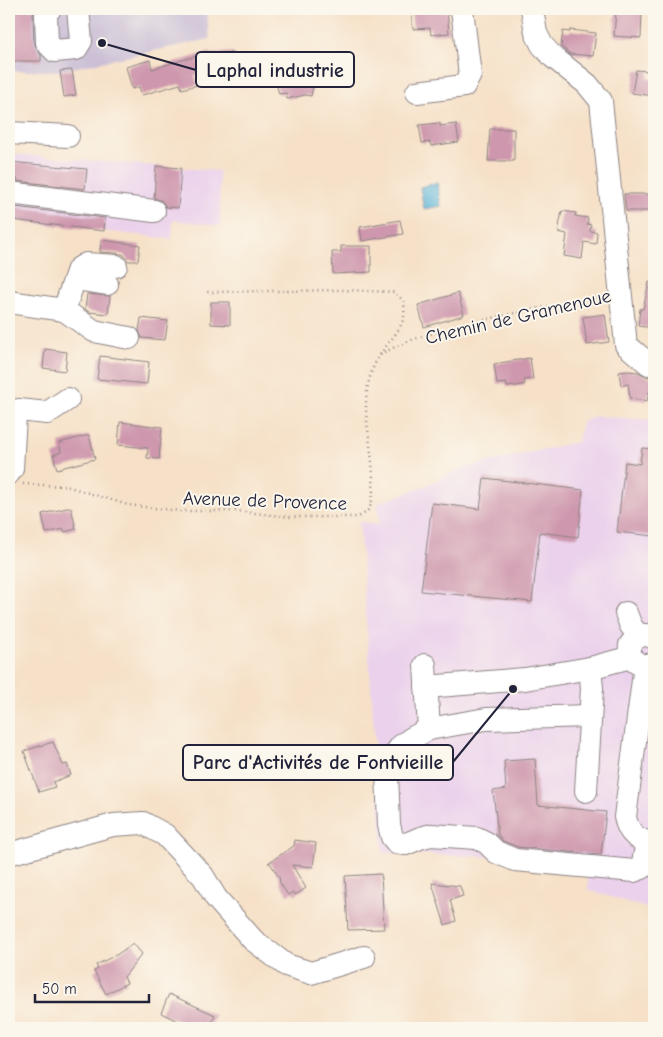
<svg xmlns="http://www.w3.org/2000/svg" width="663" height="1037" font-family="'Comic Neue',sans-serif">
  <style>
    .built { fill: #ebd1ec }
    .industrial { fill: #cbbfd6 }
    .water { fill: #59b2d7; stroke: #3e6a89 }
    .building { fill: #ce97ad }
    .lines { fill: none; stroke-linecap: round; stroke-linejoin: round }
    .minor-casing { stroke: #8c8282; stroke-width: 24 }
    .path { stroke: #8c8282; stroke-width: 2.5; stroke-dasharray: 1 4; stroke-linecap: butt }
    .minor { stroke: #fff; stroke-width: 22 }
    .labels { text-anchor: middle; stroke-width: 4; stroke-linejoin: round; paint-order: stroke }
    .street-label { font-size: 19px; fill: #22223b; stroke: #fbf7ec }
    .leader { fill: none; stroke: #22223b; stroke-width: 2 }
    .callout-dot { fill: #22223b; stroke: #fbf7ec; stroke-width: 2 }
    .callout { fill: #fbf7ec; stroke: #22223b; stroke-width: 2 }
    .callout-label { font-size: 20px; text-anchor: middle; font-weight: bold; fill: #22223b }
  </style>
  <rect width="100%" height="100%" fill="#fbf7ec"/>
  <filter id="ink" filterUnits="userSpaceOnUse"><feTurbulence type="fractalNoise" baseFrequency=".02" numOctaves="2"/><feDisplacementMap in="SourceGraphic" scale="10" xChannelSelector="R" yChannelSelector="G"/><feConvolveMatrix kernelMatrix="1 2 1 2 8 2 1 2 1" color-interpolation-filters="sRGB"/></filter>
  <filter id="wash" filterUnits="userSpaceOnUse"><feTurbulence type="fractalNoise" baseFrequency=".0096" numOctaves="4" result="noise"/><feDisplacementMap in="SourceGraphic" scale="20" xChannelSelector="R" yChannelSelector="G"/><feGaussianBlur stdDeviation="1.12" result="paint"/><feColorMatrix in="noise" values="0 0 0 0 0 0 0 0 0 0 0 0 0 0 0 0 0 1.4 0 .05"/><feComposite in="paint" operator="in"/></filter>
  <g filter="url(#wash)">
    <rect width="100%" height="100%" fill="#f6e1c8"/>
    <g class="built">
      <path d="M9,154L219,171L220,226L173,220L172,239L9,220Z"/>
      <path d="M595,416L654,420V979L650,909L588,890V874L497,857L383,853L359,521L379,525L378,503L418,489L462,468L577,442L582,423Z"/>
    </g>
    <path class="industrial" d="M9,9H206L210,39L59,71H9Z"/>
    <path class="water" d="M437,183L441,206L424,209L420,187Z"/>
    <g id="blocks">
      <g class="building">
        <path d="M9,9H35L33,14L34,43L41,55V61H9Z"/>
        <path d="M427,9H447L449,33L431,35L430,28L413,29L411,10Z"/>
        <path d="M626,9H639V12H642L641,38L614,36L616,10L626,11Z"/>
        <path d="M570,30L596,33L593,56L570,54L561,46L563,31L570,32Z"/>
        <path d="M210,52L211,54L233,52V57L245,56V59L256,58L257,71L282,66L284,74L311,69L314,81L311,96L305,95L287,99L286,93L279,94L275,79L245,81L246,83L226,85L225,67L195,75L198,85L182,89L180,84L142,95L139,87L132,89L126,67L150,60L152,69Z"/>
        <path d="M72,70L76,95L64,97L60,71Z"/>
        <path d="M636,70L649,71L648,79H654V96L632,93Z"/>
        <path d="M440,123V126L456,124L459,142L431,146L430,142L422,143L419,125Z"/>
        <path d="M490,129H514V161H488Z"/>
        <path d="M9,162L87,169L85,189L17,181L18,179L9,178Z"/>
        <path d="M156,166L181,168L178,208L166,207L161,200L154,198Z"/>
        <path d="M624,194H654V211H626Z"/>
        <path d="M14,207L105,218L104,231L12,220Z"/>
        <path d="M562,211L576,213L575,216L588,218L587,224L591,225L590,231L597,232L596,244L584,242L582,259L564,256L567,234L558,232Z"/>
        <path d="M400,220L403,234L362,241L360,227Z"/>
        <path d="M101,240L140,245L138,261H128L124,255L117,253L100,252Z"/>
        <path d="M341,246H371V272L333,274L332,252H341Z"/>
        <path d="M649,282L654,283V328L638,326L640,309H643Z"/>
        <path d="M458,293L464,315L424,327L418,305Z"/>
        <path d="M87,294L110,296L108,314L89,312L85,309Z"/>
        <path d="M211,302H230V325L211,324Z"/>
        <path d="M605,314L609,342L587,345L583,317Z"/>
        <path d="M141,318L168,321L165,340L142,338L139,331Z"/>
        <path d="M45,349L67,352L65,371L43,368Z"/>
        <path d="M100,356L149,362L147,384L97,379Z"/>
        <path d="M530,358L533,379L524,380L525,384L517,386L507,387L506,383L497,384L494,364Z"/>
        <path d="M629,371L638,372L648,377H654V392H649L647,401L630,399L628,384L621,386L619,372Z"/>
        <path d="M120,422L162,427L159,459L147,458L148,448L118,445Z"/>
        <path d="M89,435L95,459L57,469L53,455L61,452L59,443Z"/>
        <path d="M642,448L654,449V536L617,532L625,462L640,464Z"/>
        <path d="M484,478L583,490L578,537L540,532L532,602L421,591L432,503L480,509Z"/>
        <path d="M71,507L76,529L64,532V529L46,533L42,514Z"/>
        <path d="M53,742L63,765L67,764L71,775L53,782L55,787L39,792L24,751Z"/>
        <path d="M535,759L538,805L606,812L601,855L518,847L503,841L498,835L493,791L506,789L504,761Z"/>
        <path d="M295,840L316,843L313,867L292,865L306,888L295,895L293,892L288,895L280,883L279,877L270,863H268L294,846Z"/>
        <path d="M381,874L384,929L348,930L345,876Z"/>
        <path d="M432,883L460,886L463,896L450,900L456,921L445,925Z"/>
        <path d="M133,943L142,954L124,977L127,983L106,994L94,971L98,969L96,965L118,954Z"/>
        <path d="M169,994L215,1015L210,1026L203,1023L202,1026L193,1022L190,1027L161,1013Z"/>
      </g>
    </g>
  </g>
  <g filter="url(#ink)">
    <use href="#blocks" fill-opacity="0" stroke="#8c8282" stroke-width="1"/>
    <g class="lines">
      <defs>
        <g id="minor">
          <path d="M50,9L46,14L47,43L55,51L76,49L81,41L78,9"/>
          <path d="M532,9L536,33L542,45L553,57L587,84L601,101L626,345L649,364H654"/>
          <path d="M417,92L464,86L470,75L462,9"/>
          <path d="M9,133L68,136"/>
          <path d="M9,193L154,211"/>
          <path d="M75,279L107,284"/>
          <path d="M9,302L64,310L94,331L129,338"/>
          <path d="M64,310L78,269L86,264L116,266"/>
          <path d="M9,473L12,469L15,415L19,410L47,413L68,399"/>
          <path d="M626,613L631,626L639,636"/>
          <path d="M425,665L429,729"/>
          <path d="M641,665C631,661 629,654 630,645C636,636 645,632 654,638"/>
          <path d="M645,665L625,817C629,836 638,839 654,845"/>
          <path d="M426,687L525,679L590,668L631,657"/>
          <path d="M590,716L486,719L429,729L412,738L401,746L392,758L387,772L389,825L392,837L397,843L406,844L420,838L431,835L477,838L487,843L496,852L515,860L634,871L642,868L647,842"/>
          <path d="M586,791L592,688L590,668"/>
          <path d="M9,854L113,825L143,823L165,835L203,876L216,898L253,940L286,965L311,973L364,957"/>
        </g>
      </defs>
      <use href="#minor" class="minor-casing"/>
      <g class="path">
        <path d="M380,355C403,341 429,334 456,327C504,314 554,305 603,297"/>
        <path d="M23,484L66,486L128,505L180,511H235L291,517H357C361,516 366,513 369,509C380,489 366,430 366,406C366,389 370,369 380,355C388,342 401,331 404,316C405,311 404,305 404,301L394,292L343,290L205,292"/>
      </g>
      <use href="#minor" class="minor"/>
    </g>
  </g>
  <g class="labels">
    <g class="street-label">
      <text transform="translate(518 316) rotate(-13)" y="7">Chemin de Gramenoue</text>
      <text transform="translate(265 500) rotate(2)" y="7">Avenue de Provence</text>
    </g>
  </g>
  <path class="leader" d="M102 43L196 70M513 689L453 762"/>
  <g class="callout-dot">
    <circle cx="102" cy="43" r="5"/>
    <circle cx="513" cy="689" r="5"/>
  </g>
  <g class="callout">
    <rect x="196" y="52" width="158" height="35" rx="5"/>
    <rect x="183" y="745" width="270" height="35" rx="5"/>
  </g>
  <g class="callout-label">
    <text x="275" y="77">Laphal industrie</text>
    <text x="318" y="769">Parc d'Activités de Fontvieille</text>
  </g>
  <rect width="663" height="1037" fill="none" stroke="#fbf7ec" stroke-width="30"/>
  <path d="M35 994v8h114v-8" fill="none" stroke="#22223b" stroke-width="2.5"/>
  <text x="42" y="994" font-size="15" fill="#22223b" stroke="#fbf7ec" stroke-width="4" paint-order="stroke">50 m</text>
</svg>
